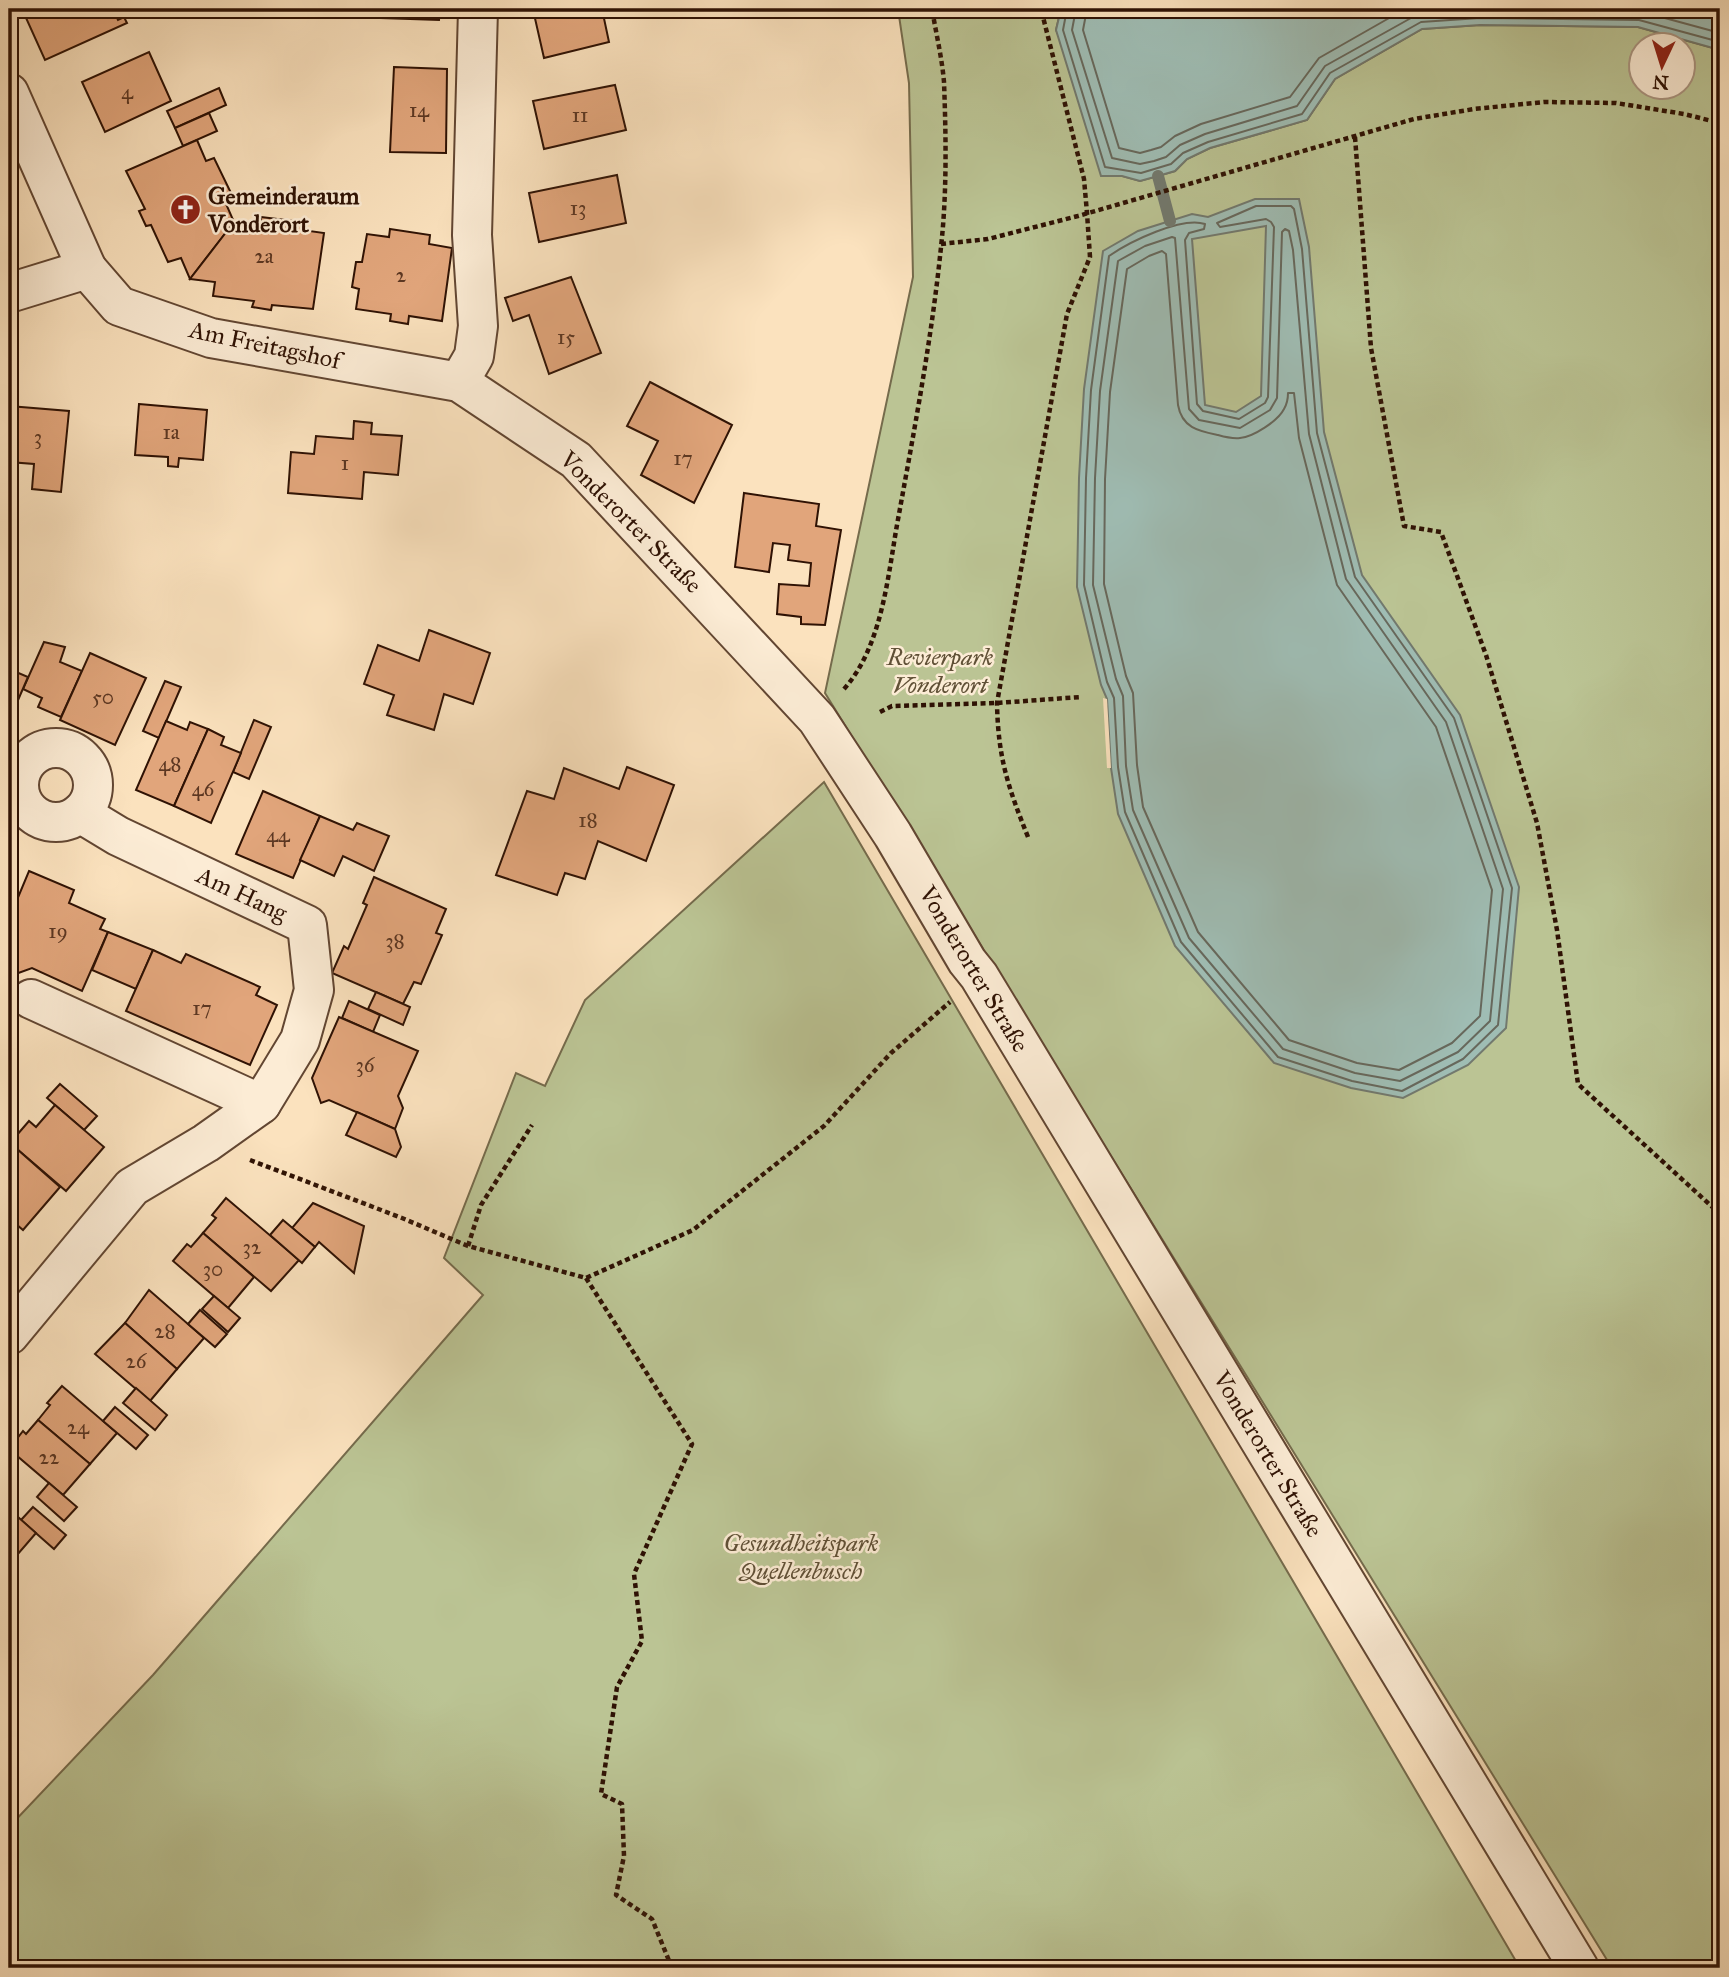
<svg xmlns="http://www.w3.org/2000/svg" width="1729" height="1977" font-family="'IM FELL Great Primer',serif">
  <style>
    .green { fill: #bbc494; stroke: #756b4c; stroke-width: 2; fill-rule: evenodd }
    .water { fill: #9fbdb4; stroke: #72796e; stroke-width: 2; fill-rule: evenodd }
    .pier { fill: #fbe2be }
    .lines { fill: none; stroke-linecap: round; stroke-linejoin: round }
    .shore { stroke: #67685c; stroke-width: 2 }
    .stream { stroke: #72796e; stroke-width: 12 }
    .building { fill: #e1a57b; stroke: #2f1204; stroke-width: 2 }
    .minor-casing { stroke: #624632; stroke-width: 42 }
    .path { stroke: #2f1204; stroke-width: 4.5; stroke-dasharray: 5 3.5; stroke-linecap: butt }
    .minor { stroke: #fcecd5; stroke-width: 38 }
    .labels { text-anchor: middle; stroke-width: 5; stroke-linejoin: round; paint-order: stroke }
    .number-label { font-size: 21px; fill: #5c3722 }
    .poi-label { font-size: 24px; font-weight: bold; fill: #2f1204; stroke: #fcecd5; text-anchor: start }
    .street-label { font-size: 24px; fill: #2f1204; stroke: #fcecd5 }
    .park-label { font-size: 24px; font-style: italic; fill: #605036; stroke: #fcecd5 }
  </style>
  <rect width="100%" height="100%" fill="#fbe2be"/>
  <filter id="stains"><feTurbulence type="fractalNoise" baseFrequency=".00286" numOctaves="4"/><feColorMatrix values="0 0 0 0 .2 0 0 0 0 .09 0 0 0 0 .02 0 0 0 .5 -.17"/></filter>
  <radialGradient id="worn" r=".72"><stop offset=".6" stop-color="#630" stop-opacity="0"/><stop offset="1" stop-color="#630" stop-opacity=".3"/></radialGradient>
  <g class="green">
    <path d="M898,9H1061L1056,30L1122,176L1140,181L1175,171L1187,159L1210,148L1307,120L1335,79L1422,29L1480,25L1638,27L1720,50V1968H1612L825,693L913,277L909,83ZM1642,46H1684V88H1642Z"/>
    <path d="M824,782L1520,1968H9V1827L153,1675L483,1295L444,1258L516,1073L545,1086L585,1000Z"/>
  </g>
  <g class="water">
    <path d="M1061,9H1720V50L1638,27L1480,25L1422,29L1335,79L1307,120L1210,148L1187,159L1175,171L1158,176L1140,181L1122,176H1101L1056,30Z"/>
    <path d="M1255,199H1299L1309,247L1324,432L1362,575L1460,715L1519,887L1506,1028L1468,1065L1403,1098L1351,1088L1274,1063L1175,946L1118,814L1111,768L1107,699L1101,685L1077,587L1079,478L1084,389L1103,251L1138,231L1192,214L1208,217ZM1266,226L1261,396L1236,412L1205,405L1192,239Z"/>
  </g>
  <path class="pier" d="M1103,698L1107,699L1111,768H1107Z"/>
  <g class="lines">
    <g class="shore">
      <path d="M1067,9L1063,30L1105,167L1141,173L1171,164L1183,153L1208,142L1302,114L1330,73L1421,22L1480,18L1639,20L1720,42"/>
      <path d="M1076,9L1072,30L1112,158L1140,164L1154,161L1166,157L1180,145L1205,134L1297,106L1325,66L1420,13L1480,10L1639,11L1720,33"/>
      <path d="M1087,9L1083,30L1119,148L1140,153L1151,150L1161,147L1175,136L1201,124L1290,97L1319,58L1405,9"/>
      <path d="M1256,206H1291L1294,209L1302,249L1317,433L1355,577L1454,718L1512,888L1498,1025L1463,1059L1402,1091L1352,1081L1278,1057L1181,942L1125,812L1118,767L1114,698L1107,682L1084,585L1086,478L1091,390L1109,256C1129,242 1182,216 1205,224L1204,229L1189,233L1185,240L1197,404L1203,411L1239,419L1265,403L1268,397L1274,227L1271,222L1266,219L1220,227L1217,223Z"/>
      <path d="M1285,229L1289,231L1293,250L1309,434L1346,579L1446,722L1503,889L1490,1021L1458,1052L1400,1081L1355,1073L1283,1049L1189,938L1133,810L1126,766L1123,696L1116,679L1093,585L1095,478L1100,391L1118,261L1145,246L1172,237L1175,238L1189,409L1199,420L1240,428L1270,410L1277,398L1282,232Z"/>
      <path d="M1162,251L1166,254L1178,405C1182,428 1199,431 1218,435C1225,437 1232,439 1240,438C1253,437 1278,421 1284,409C1287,404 1288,398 1288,393H1294L1299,438L1337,585L1436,727L1492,890L1480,1016L1452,1043L1399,1070L1357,1063L1289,1040L1198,932L1143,807L1137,765L1133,693L1126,676L1104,584L1105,479L1110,392L1127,269L1149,256Z"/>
    </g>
    <path class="stream" d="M1158,176L1170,221"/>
  </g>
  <g class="building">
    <path d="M22,9H113L118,20L124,17L127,23L45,60Z"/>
    <path d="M381,9H440L439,20L381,18Z"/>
    <path d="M555,9H602L609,42L544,58L534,14Z"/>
    <path d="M149,52L171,101L105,132L82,82Z"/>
    <path d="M394,67L447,69L446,153L390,152Z"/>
    <path d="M615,85L626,130L544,149L533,101Z"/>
    <path d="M219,88L226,105L175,128L167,111Z"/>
    <path d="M209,113L217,131L183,146L175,128Z"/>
    <path d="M197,140L206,161L214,158L232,195L223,197L234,222L190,279L181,258L168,262L151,225L146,226L139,211L145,209L126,171Z"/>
    <path d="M617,175L626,223L539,242L529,193Z"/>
    <path d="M261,217L303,222L302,230L324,233L313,309L272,305L271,310L252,307L254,301L213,296L215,282L190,279L234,222L261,226Z"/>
    <path d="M390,229L430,235L429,244L452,248L442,321L409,316L408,324L390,321L391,314L356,309L359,289L352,287L356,262H362L367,234L389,237Z"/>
    <path d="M9,236L15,253L9,256Z"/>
    <path d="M571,277L601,353L549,374L529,315L513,321L505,298Z"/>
    <path d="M650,382L732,425L694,503L641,475L658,441L627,426Z"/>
    <path d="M139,404L207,410L203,460L179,458L178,467L168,466V457L135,455Z"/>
    <path d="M9,406L69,411L61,492L32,489L34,464L9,462Z"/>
    <path d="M354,421L372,423L371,434L402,436L398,475L364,472L362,499L288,493L291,452L314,454L316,436L353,439Z"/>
    <path d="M744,493L819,504L816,526L841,530L825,625L801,624V617L777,614L779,584L809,586L811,563L788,560L790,545L773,543L769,572L735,567Z"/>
    <path d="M429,630L490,653L473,704L444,694L434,730L387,715L394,695L364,684L378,645L419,661Z"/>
    <path d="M44,642L65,647L60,662L82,671L61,717L38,707L42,698L23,689Z"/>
    <path d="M90,653L146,678L115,745L60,720Z"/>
    <path d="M9,669L28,677L9,721Z"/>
    <path d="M165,681L181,687L159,738L143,731Z"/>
    <path d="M254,720L271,727L249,779L233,772Z"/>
    <path d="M166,721L187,730L190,722L208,729L174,806L136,790Z"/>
    <path d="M208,729L224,737L221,745L241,753L211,823L174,806Z"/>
    <path d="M627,767L674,785L646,861L598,841L585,879L565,873L557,895L496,875L527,791L554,799L564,768L619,789Z"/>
    <path d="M263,791L320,816L293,878L236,854Z"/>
    <path d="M320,816L353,830L357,823L389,836L374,871L343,856L334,876L300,860Z"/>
    <path d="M29,871L74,890L69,903L105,919L100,929L108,932L82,991L32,968L10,976L9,936L12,929H9V919Z"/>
    <path d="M374,877L446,909L436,933L442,935L421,984L414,982L403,1004L332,973L344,946L348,949L367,905L363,903Z"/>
    <path d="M108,932L153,950L136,989L92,970Z"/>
    <path d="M153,950L181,963L186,954L260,987L256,995L277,1005L250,1065L126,1011Z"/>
    <path d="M376,992L410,1007L403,1025L368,1009Z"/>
    <path d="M349,1001L380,1015L373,1032L342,1018Z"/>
    <path d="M339,1017L418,1051L398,1096L403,1108L395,1129L329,1100L321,1103L312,1078Z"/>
    <path d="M60,1084L97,1116L84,1130L47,1098Z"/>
    <path d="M55,1105L104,1147L66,1191L10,1143L29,1121L36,1127Z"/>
    <path d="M357,1112L395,1129L401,1147L396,1157L346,1135Z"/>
    <path d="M9,1142L60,1187L23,1230L9,1218Z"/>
    <path d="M226,1198L299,1260L271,1291L203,1233L216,1218L212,1215Z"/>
    <path d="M313,1203L364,1226L354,1273L319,1242L315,1247L292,1228Z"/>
    <path d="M283,1220L315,1247L302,1263L270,1235Z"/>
    <path d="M203,1233L254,1277L228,1308L173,1261L187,1244L191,1247Z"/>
    <path d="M149,1290L204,1338L177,1369L125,1323Z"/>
    <path d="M214,1296L240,1318L228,1332L202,1309Z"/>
    <path d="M200,1310L227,1334L215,1347L188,1324Z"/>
    <path d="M125,1323L177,1369L150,1401L95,1354Z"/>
    <path d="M62,1386L117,1433L90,1464L38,1420L50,1405L47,1403Z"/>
    <path d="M136,1388L167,1415L155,1430L123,1403Z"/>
    <path d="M115,1407L148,1435L136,1449L103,1421Z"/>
    <path d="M38,1420L90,1464L63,1495L9,1449L23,1431L26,1434Z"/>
    <path d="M49,1483L77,1507L64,1521L37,1497Z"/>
    <path d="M33,1507L66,1535L54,1549L21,1520Z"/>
    <path d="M9,1509L36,1533L11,1562L9,1560Z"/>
  </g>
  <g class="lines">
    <defs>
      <g id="minor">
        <path d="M9,93L87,269"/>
        <path d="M9,293L87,269L119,306L211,338L459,382L576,460L817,719L893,835L967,961L979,976L1579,1968"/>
        <path d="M459,382L474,356L478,326L472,235L478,9"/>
        <circle cx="56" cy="785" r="37"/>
        <path d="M31,999L261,1104"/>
        <path d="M9,1335L132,1187L206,1143L261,1104L300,1040L314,990L307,925L118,836L80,813"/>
      </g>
    </defs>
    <use href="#minor" class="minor-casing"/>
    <g class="path">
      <path d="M1355,137L1371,348L1404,526L1441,532L1486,655L1537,823L1557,930L1578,1084L1720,1214"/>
      <path d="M941,244L988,239L1078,216L1414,119L1474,109L1544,102L1616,103L1684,114L1720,123"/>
      <path d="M844,689C884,644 888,571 899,514C915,426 932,336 941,247C947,193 946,136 944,82C942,58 936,33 932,9"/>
      <path d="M880,712L892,706L997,703L1081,697"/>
      <path d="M1028,837C1008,787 998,758 997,703L1067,314L1090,257L1087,213L1084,179L1041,9"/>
      <path d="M250,1160L402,1218L468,1246L586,1278L693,1230L824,1126L891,1053L950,1002"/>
      <path d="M468,1246L481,1205L532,1125"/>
      <path d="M586,1278L692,1444L634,1574L642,1641L617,1687L601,1794L622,1804L624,1856L616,1895L652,1919L672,1968"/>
    </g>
    <use href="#minor" class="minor"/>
  </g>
  <defs>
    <symbol id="church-disc" viewBox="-11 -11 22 22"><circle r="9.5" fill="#8f2418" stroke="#fcecd5"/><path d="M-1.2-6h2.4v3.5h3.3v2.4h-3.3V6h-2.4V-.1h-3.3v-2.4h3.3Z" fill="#fff"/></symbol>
  </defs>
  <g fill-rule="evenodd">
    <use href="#church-disc" x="168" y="192" width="35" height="35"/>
  </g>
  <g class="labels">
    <g class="number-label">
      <text x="127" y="99">4</text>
      <text x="419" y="117">14</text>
      <text x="580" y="122">11</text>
      <text x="578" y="215">13</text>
      <text x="264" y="263">2a</text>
      <text x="401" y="282">2</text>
      <text x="566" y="344">15</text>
      <text x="171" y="439">1a</text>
      <text x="38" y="444">3</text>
      <text x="683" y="465">17</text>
      <text x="345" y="470">1</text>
      <text x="103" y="704">50</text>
      <text x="170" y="771">48</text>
      <text x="203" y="796">46</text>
      <text x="588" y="827">18</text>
      <text x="278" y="842">44</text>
      <text x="58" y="938">19</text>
      <text x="395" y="948">38</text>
      <text x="202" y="1015">17</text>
      <text x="365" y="1072">36</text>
      <text x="252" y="1254">32</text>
      <text x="213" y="1276">30</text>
      <text x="165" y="1338">28</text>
      <text x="136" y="1368">26</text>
      <text x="78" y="1434">24</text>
      <text x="49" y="1464">22</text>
    </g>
    <g class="poi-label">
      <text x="208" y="204">Gemeinderaum<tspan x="208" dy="28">Vonderort</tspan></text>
    </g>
    <g class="street-label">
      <text transform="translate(265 345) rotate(12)" y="8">Am Freitagshof</text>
      <text transform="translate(631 522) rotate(45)" y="8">Vonderorter Straße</text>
      <text transform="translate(242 894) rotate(25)" y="8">Am Hang</text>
      <text transform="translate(974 969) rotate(59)" y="8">Vonderorter Straße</text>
      <text transform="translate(1268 1454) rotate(59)" y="8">Vonderorter Straße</text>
    </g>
    <g class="park-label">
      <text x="940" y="665">Revierpark<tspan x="940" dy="28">Vonderort</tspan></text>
      <text x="801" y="1551">Gesundheitspark<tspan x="801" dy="28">Quellenbusch</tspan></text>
    </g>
  </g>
  <rect width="1729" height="1977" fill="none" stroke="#fbe2be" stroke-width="35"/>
  <rect x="10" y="10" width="1708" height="1956" fill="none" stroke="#2f1204" stroke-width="3.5"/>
  <rect x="18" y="18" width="1694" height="1942" fill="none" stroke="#2f1204" stroke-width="2"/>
  <g transform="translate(1662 66) rotate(184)"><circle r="33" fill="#fcecd5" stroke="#aa9581" stroke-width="2"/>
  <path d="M0-5L12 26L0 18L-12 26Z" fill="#8f2418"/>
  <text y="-10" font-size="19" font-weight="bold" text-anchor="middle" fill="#2f1204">N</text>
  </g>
  <rect width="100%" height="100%" filter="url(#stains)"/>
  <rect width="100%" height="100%" fill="url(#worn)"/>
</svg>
